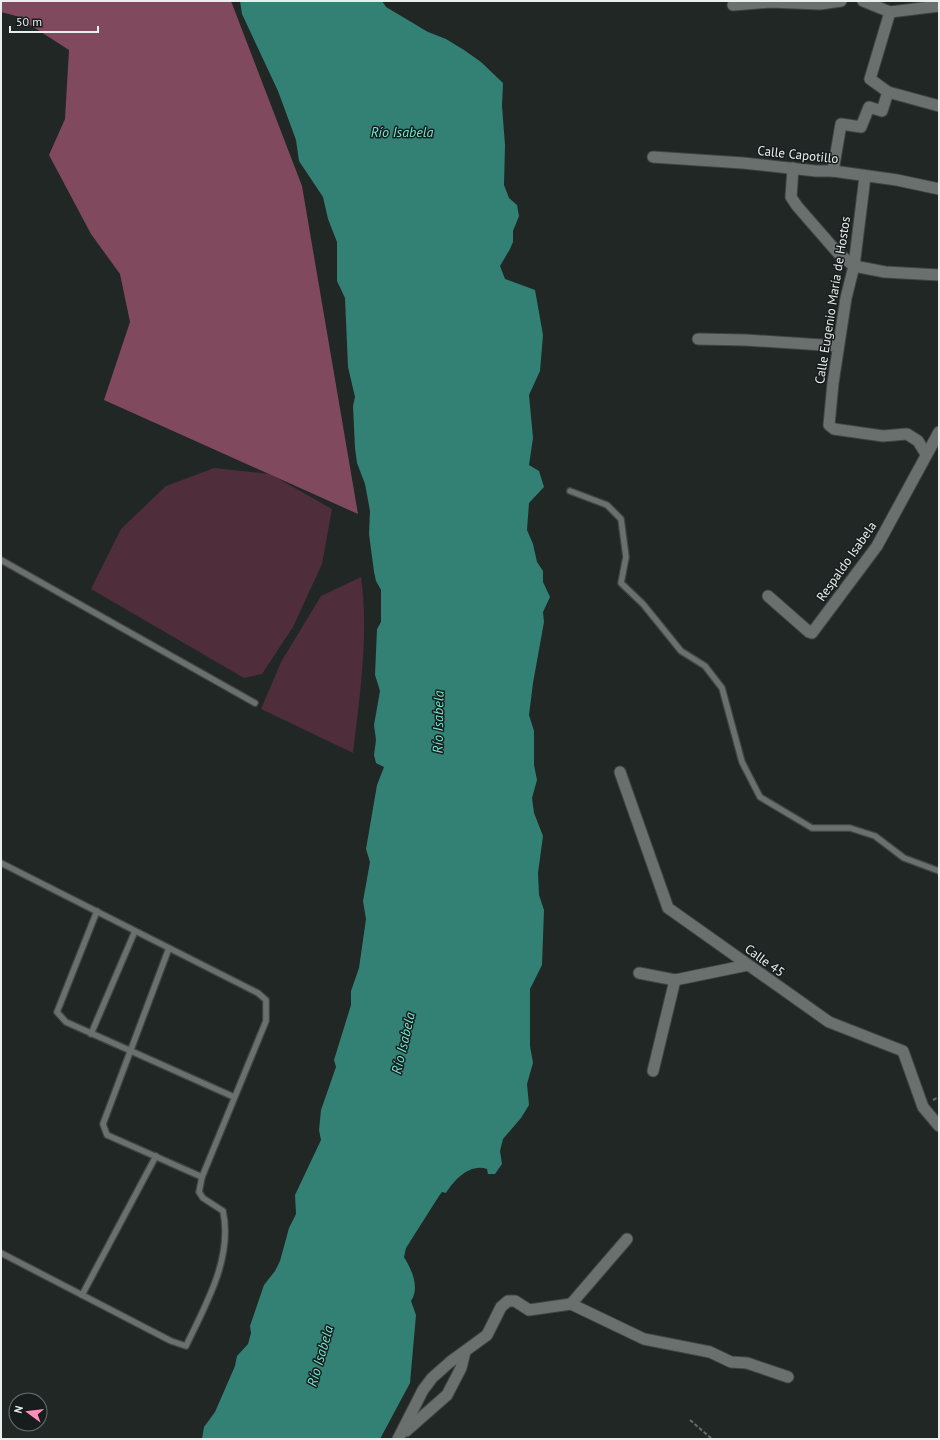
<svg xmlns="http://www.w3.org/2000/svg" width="940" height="1440" font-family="'PT Sans',sans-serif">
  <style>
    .green { fill: #4f2d3a }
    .forest { fill: #80495e }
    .water { fill: #328174 }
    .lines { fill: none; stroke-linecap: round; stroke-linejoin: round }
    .service-casing { stroke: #404544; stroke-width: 8 }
    .minor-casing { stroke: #404544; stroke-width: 13 }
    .path { stroke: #666b69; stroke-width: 2; stroke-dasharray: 4 2; stroke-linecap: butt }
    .service { stroke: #69706e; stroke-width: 5.5 }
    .minor { stroke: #69706e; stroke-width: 11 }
    .labels { text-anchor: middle; stroke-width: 3; stroke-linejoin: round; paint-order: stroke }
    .street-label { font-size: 13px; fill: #eaeeed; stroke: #171d1c }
    .water-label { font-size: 14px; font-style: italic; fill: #74e7d3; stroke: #171d1c }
  </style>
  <rect width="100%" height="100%" fill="#212725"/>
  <g class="green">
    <path d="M214,468L270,474L332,509L322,564L293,627L262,674L244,678L91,589L121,529L166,486Z"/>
    <path d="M361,577C369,634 360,696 353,753L261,709L281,662L321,596Z"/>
  </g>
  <path class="forest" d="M1,1H231L302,186L358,514L104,400L130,322L120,274L91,234L49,155L65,119L69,50L16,16L1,12Z"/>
  <path class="water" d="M240,1H382L386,7L428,32L446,39L464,50L481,62L503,83L502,106L505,145L504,185L509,198L517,205L519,216L513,231V242L510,249L500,266L505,279L535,290L543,335L540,371L529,395L533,438L529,465L539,471L544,487L529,503L527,530L533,544L537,562L543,571V582L550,597L543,612L544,622L533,683L529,715L534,731V765L537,780L532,798L534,813L543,836L538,873L539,895L544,910L542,965L530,989V1046L533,1063L527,1084L529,1105L521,1118L503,1139L500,1151L502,1164L495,1174H488L487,1169C470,1163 454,1180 446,1193L442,1192L439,1196L406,1248L404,1257C412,1270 420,1288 411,1301L416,1315L410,1383L380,1439H202L204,1427L215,1412L235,1366L237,1356L248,1344L251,1333L250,1326L264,1285L275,1271L280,1261L289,1228L296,1214L295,1195L321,1140L319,1130L321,1110L336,1067L334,1060L351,1005V991L359,968L366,919L363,901L370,862L366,849L377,785L384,767L376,763L374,755L376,740L374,725L380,691L375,675L377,629L381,622V590L376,581L374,572L369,534L370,511L365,484L357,463L355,448L353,406L355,397L348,367L345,298L337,281V242L328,219L323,197L299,161L296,140L278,91L242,14Z"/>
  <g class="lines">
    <defs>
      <g id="service">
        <path d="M570,491L607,505L621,519L626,557L621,583L643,604L681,651L705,666L722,688L742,762L760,797L812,828H850L875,836L904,858L939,871"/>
        <path d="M1,560L255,703"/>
        <path d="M1,863L258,993L266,1000V1021L202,1177L199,1192L203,1198L223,1211C233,1258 206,1304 186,1346L171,1341L1,1253"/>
        <path d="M97,911L57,1012L66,1022L234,1097"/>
        <path d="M169,948L103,1124L107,1135L202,1177"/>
        <path d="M91,1034L135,931"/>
        <path d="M82,1295L156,1156"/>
      </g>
      <g id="minor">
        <path d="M863,1L890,12L939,6"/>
        <path d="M733,5L770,2L820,4L841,1"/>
        <path d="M890,12L870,79L888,92L939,106"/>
        <path d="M653,157L743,163L816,171H833L897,180L939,189"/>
        <path d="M793,168L791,197L797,206L838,253L854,266L885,272L939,275"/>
        <path d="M833,171L841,124L861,127L869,107L882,111L888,92"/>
        <path d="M865,177L854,266L846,298L833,383L829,425L834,429L883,436L907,434L918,441L926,454"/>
        <path d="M698,339L745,340L838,346"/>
        <path d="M768,596L809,632L812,633L877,546L939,432"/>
        <path d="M620,772L668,908L829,1022L903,1051L923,1107L939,1126"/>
        <path d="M639,973L675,980"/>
        <path d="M653,1071L675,980L748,965"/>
        <path d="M571,1304L627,1239"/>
        <path d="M406,1431L447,1395L461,1368L465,1352"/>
        <path d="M398,1439L423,1390L432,1378L450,1362L487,1335L501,1307L508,1301H515L529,1310L571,1304L644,1339L710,1352L731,1362L747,1363L788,1377"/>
      </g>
    </defs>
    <use href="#service" class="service-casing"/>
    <use href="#minor" class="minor-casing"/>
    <g class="path">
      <path d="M933,1100L939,1097"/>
      <path d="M690,1420L712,1439"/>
    </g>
    <use href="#service" class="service"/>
    <use href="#minor" class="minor"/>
  </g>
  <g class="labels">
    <g class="street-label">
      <text transform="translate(798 154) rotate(6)" y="5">Calle Capotillo</text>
      <text transform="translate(832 300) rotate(-81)" y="5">Calle Eugenio María de Hostos</text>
      <text transform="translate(846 561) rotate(-55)" y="5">Respaldo Isabela</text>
      <text transform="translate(765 960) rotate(36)" y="5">Calle 45</text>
    </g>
    <g class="water-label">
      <text x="402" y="137">Río Isabela</text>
      <text transform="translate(438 722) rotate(-89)" y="5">Río Isabela</text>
      <text transform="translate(403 1043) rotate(-77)" y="5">Río Isabela</text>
      <text transform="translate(320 1356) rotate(-74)" y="5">Río Isabela</text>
    </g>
  </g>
  <rect width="940" height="1440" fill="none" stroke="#eaeeed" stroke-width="4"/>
  <g transform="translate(28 1412) rotate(285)"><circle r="19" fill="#171d1c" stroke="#6b7170"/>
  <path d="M0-3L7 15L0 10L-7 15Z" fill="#ff8eba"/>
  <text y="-6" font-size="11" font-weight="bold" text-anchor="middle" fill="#eaeeed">N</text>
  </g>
  <path d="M10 26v6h88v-6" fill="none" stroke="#eaeeed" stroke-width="2"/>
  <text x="16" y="26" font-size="12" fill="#eaeeed" stroke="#171d1c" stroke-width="3" paint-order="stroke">50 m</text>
</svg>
